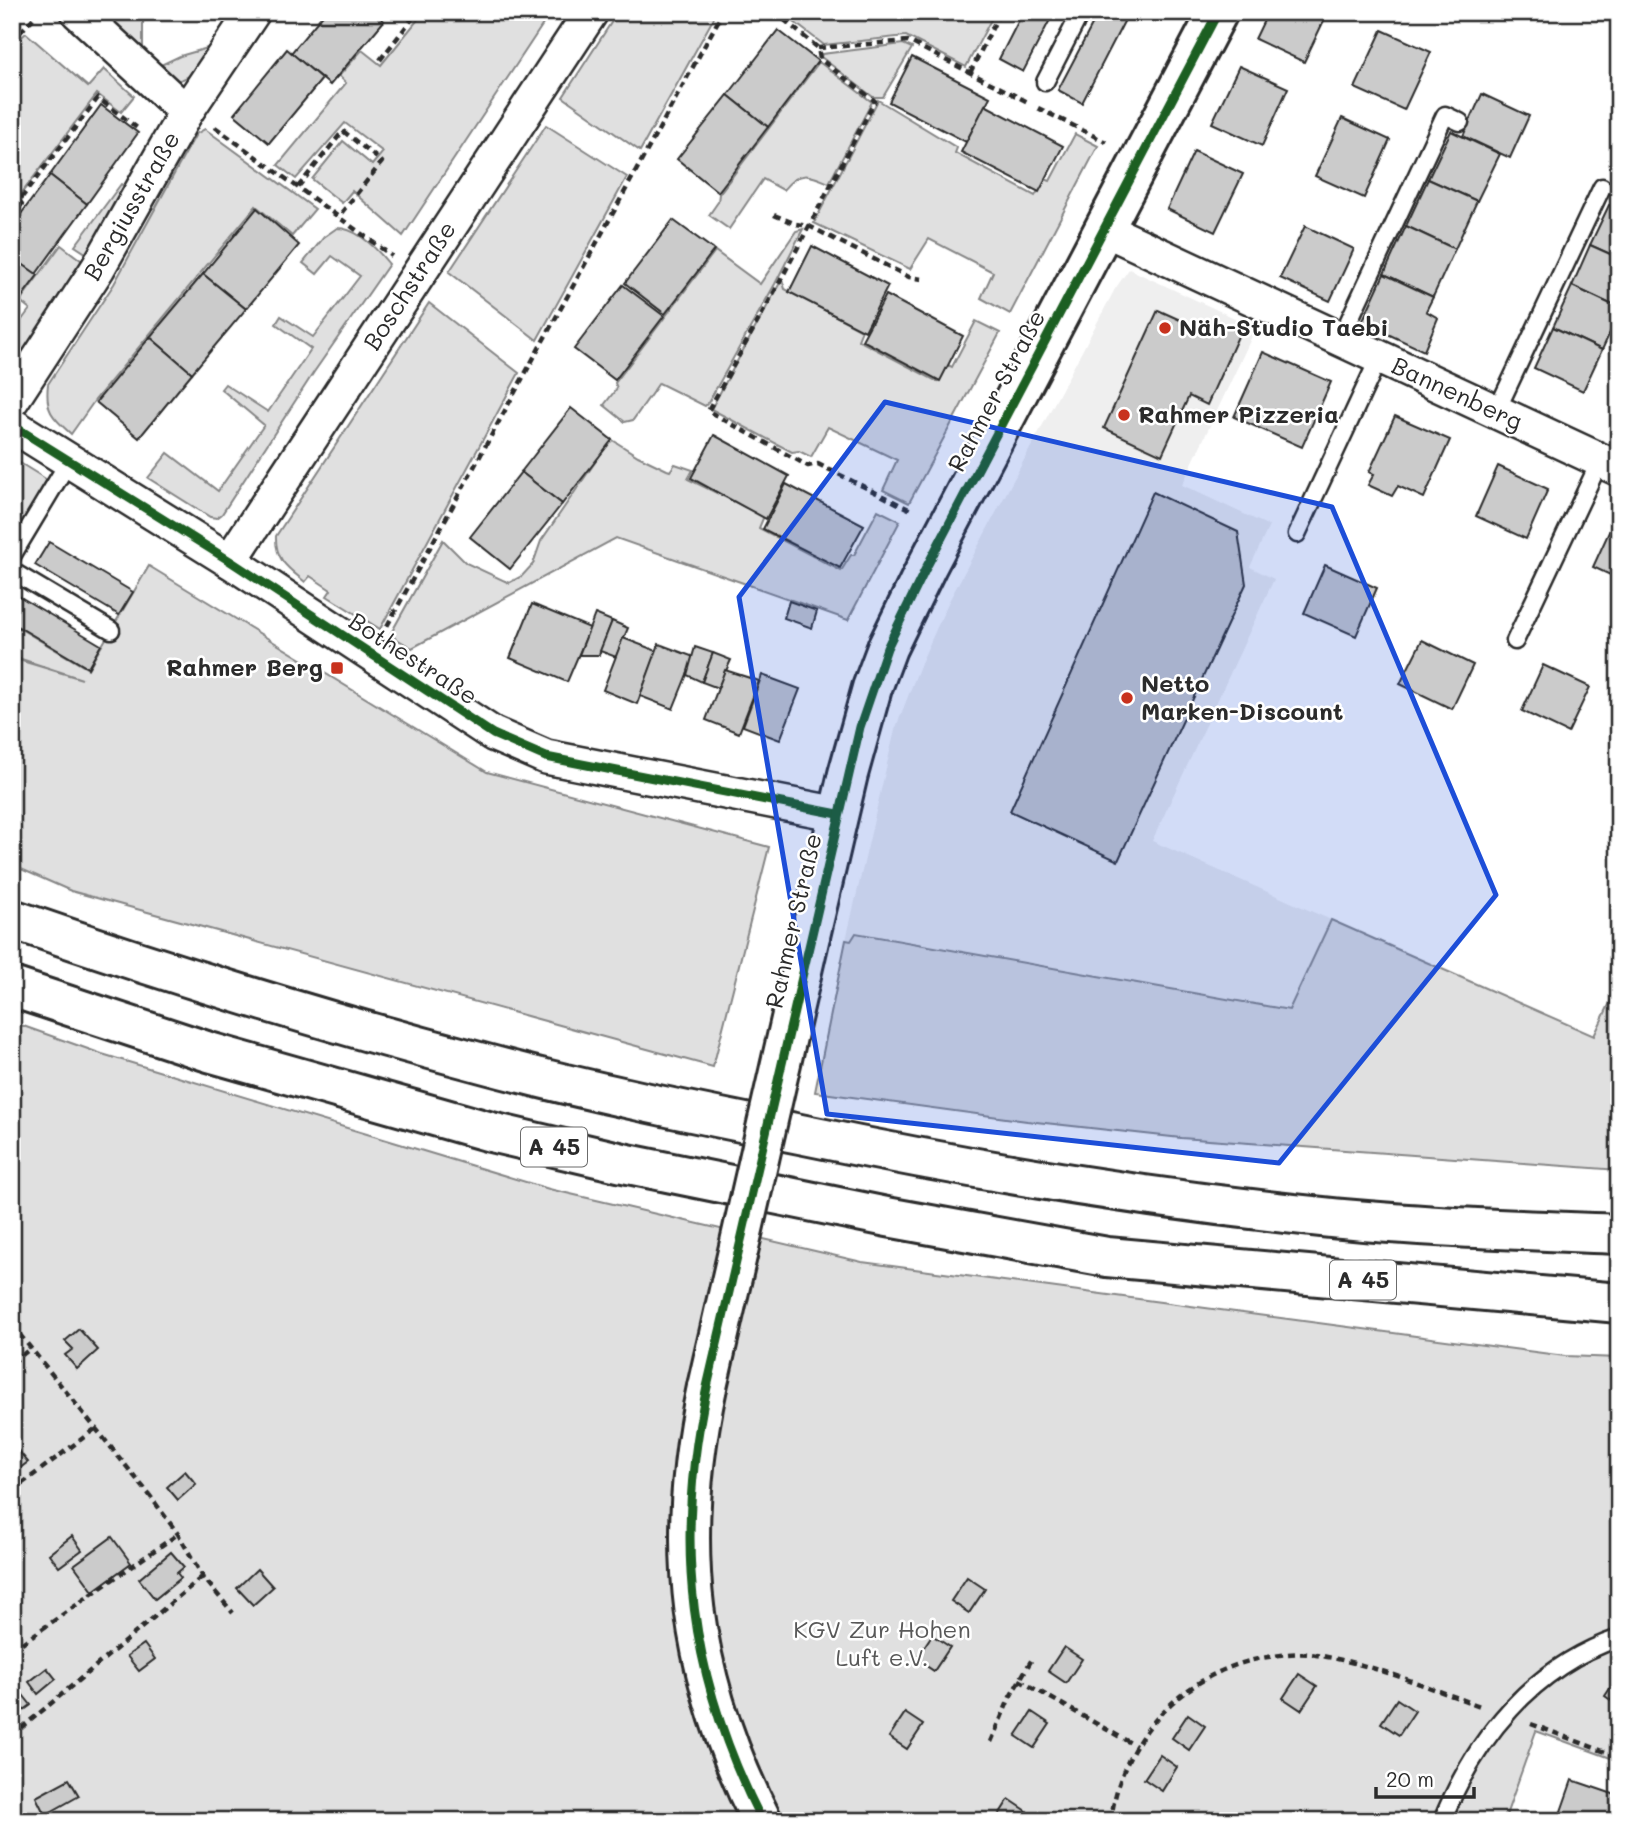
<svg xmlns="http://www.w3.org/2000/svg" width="1631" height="1833" font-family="Mali,sans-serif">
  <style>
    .built { fill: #efefef }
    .green { fill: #e0e0e0; stroke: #868686; stroke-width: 2 }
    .building { fill: #cbcbcb; stroke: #2b2b2b; stroke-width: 2 }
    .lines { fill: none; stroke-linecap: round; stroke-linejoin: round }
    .service-casing { stroke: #2b2b2b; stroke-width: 21 }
    .minor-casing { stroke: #2b2b2b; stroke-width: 38 }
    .secondary-casing { stroke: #2b2b2b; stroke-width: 44 }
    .motorway-casing { stroke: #2b2b2b; stroke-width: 44 }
    .path { stroke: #2b2b2b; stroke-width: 4.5; stroke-dasharray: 7 5; stroke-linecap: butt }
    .service { stroke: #fff; stroke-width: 16 }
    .minor { stroke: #fff; stroke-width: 33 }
    .secondary { stroke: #fff; stroke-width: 38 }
    .motorway { stroke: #fff; stroke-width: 38 }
    .secondary-bridge-casing { stroke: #2b2b2b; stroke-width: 44; stroke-linecap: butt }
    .secondary-bridge { stroke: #fff; stroke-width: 38 }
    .cycleway-casing { stroke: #fff; stroke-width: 13 }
    .cycleway { stroke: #1b5e20; stroke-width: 9 }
    .marked { fill: #1d4ed8; fill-opacity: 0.2; stroke: #1d4ed8; stroke-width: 5; stroke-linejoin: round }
    .poi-dot { fill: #c8321e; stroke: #fff; stroke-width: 2.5 }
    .labels { text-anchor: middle; stroke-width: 5; stroke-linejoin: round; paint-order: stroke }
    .shield { fill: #fff; stroke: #6b6b6b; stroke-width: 2 }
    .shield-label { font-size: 23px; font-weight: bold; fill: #2b2b2b }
    .street-label { font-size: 24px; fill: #2b2b2b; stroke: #fff }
    .poi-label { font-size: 24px; font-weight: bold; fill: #2b2b2b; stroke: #fff; text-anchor: start }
    .park-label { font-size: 24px; fill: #585858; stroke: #fff }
  </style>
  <rect width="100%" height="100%" fill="#fff"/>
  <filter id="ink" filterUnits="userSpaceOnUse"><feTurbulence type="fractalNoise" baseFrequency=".0143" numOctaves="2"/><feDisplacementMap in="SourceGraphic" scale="14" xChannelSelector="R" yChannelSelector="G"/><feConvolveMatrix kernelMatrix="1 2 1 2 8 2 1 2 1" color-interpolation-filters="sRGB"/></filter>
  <g filter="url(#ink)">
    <path class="built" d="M1129,269L1256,328L1182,485L1269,526L1250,567L1274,579L1152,841L1331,920L1289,1010L857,933L851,941L846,940L895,730L921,663L948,603L1115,289Z"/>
    <g class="green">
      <path d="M88,12H173L143,21V47L133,55Z"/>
      <path d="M424,12H551L403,236L352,191L342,203L312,179L343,141L372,165L383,152L345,123L296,179L278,165L346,83L339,76L362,50L381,65Z"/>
      <path d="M618,12H717L640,151L563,97Z"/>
      <path d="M781,12H995L966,67L906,36L824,45Z"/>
      <path d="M26,33L88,87L104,69L134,96L121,112L97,94L15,202L18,205L12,213V46Z"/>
      <path d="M903,44L912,48L883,97H873L821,57L822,54Z"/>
      <path d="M211,47C198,67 195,79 170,82L150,70L180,56Z"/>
      <path d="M819,62L872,102L829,183C808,174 799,170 783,190L763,179L729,229L709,215L718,202L719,194Z"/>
      <path d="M878,100L957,148L955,153L1035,196L1045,179L1050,181L1075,134L1098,146L1010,314L981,298L993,272L929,239L910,269L814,223Z"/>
      <path d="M546,125L627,177L537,340L449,272Z"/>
      <path d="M205,129L315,209L292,236L256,206L95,400L71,434C52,417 45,411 48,384L114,284L196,134Z"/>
      <path d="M121,184L130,190L92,257L75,246Z"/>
      <path d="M337,228C357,228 377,249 389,264L314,372L222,514L217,518L210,517L148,478L168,453L218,491L264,425L221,389L225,384L268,412L311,349L276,324L281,316L313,337L360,276L332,256L317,274L303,263L324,237Z"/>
      <path d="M803,229L775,284L708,403L705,406L659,383L633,420L625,422L604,405L617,388L615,383L715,251L760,284L796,231Z"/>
      <path d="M61,245L86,264L12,374V333L30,309L20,301Z"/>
      <path d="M782,279L785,289L862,330L858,340L938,382L948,365L952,367L976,321L1000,333L909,503L883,490L897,460L828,427L811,457L799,451L792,452L711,409Z"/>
      <path d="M429,303L519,373L380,629L327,596L331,590L310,576L305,582C288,568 275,560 276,536Z"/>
      <path d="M611,439L638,456L667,470L670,471L675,464L693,470L688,479L764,516L759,528L841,571L851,555H854L878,510L900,521L848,620L616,538L412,648L390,635L443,540L466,563L509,583L522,576L533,564L541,541Z"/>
      <path d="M12,458L49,481L12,543Z"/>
      <path d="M149,566L487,772L769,847L713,1067L71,891L12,865V658L82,679L12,656V624L88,669Z"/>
      <path d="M1331,920L1594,1036L1619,984V1170L1181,1138L1027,1121L815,1092L846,940L851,941L856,933L1289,1010Z"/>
      <path d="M12,1022L102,1054L549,1189L862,1262L1565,1356L1619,1358V1761L1536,1731L1504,1821H12Z"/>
    </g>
    <g class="building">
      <path d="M325,12H374L384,21L330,85L291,53Z"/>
      <path d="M1023,12H1054L1023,72L999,59Z"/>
      <path d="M1099,12H1129L1082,103L1058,90Z"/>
      <path d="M1268,12H1328L1304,62L1255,39Z"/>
      <path d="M778,30L818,61L768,127L728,95Z"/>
      <path d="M1382,30L1431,52L1404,110L1355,88Z"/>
      <path d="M287,49L322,79L269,143L234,114Z"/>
      <path d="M912,57L990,97L966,142L889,102Z"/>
      <path d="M1239,66L1288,88L1262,146L1212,123Z"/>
      <path d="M1482,94L1529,116L1510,158L1463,136Z"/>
      <path d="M728,95L768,127L718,192L677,159Z"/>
      <path d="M101,105L138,133L87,204L50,175Z"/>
      <path d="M985,105L1063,146L1039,192L961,152Z"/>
      <path d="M1342,118L1390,140L1364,198L1315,176Z"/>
      <path d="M1451,131L1500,154L1477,201L1428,179Z"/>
      <path d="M1194,151L1243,174L1215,232L1167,209Z"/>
      <path d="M50,175L87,204L36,274L12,257V226Z"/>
      <path d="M1428,179L1477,201L1455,249L1406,226Z"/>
      <path d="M1609,205L1619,209V258L1590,245Z"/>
      <path d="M257,208L299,245L246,309L203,274Z"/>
      <path d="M673,220L714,250L665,314L625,283Z"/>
      <path d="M1305,226L1354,249L1330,301L1280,278Z"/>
      <path d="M1406,226L1455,249L1433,297L1384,274Z"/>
      <path d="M1590,245L1619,258V308L1572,286Z"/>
      <path d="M812,246L888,286L865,331L789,292Z"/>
      <path d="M12,257L38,275L12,310Z"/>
      <path d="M203,274L246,309L192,373L150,337Z"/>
      <path d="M1384,274L1433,297L1426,311L1438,318L1424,351L1362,322Z"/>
      <path d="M623,285L664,316L615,380L574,349Z"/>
      <path d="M1572,286L1619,308V313L1602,350L1553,327Z"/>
      <path d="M886,295L963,336L940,381L862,340Z"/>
      <path d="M1158,310L1211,334L1217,321L1240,332L1207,405L1189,396L1162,455L1104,428Z"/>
      <path d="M1553,327L1602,350L1583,391L1534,368Z"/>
      <path d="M150,337L192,373L139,438L96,402Z"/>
      <path d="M1263,352L1331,382L1302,447L1234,417Z"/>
      <path d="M571,408L612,440L562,504L521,472Z"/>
      <path d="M1395,416L1450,440L1424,498L1398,486L1392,496L1368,485L1374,474L1369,472Z"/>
      <path d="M714,435L789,476L766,519L691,478Z"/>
      <path d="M1498,466L1548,489L1526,539L1476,516Z"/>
      <path d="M521,472L562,504L510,569L470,537Z"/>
      <path d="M786,484L864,525L840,568L763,529Z"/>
      <path d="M1153,492L1238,532L1246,584L1118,861L1010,811Z"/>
      <path d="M1613,523L1619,526V579L1593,567Z"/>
      <path d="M49,542L133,592L119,615L35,565Z"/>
      <path d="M1325,565L1377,588L1356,636L1304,613Z"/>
      <path d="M12,592L101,645L88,668L12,623Z"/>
      <path d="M789,601L817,611L812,628L784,618Z"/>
      <path d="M532,604L590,628L567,682L510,658Z"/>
      <path d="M595,614L612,621L599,655H579Z"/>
      <path d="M612,621L628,628L616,657L600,651Z"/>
      <path d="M623,638L657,651L637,704L603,690Z"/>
      <path d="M1422,640L1473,665L1452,709L1400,684Z"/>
      <path d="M659,644L694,657L673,709L640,696Z"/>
      <path d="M695,647L713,653L702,682L687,675Z"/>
      <path d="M713,653L731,660L718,688L702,682Z"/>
      <path d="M1543,665L1590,687L1568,733L1522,711Z"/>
      <path d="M725,670L759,681L739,733L706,720Z"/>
      <path d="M762,675L800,689L780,740L743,726Z"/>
      <path d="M79,1329L98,1350L77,1369L65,1355L73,1349L65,1341Z"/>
      <path d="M12,1443L28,1462L12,1474Z"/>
      <path d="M185,1471L196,1484L178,1500L167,1487Z"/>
      <path d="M72,1536L82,1550L59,1567L49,1554Z"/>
      <path d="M112,1537L131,1563L93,1591L74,1565Z"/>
      <path d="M171,1552L184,1567L177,1573L181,1578L155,1599L139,1579Z"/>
      <path d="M257,1569L273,1587L253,1605L237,1588Z"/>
      <path d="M967,1577L985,1589L969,1613L951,1601Z"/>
      <path d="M932,1635L950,1647L934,1671L916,1659Z"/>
      <path d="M144,1644L155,1659L139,1671L127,1656Z"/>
      <path d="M1064,1647L1082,1659L1066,1683L1048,1671Z"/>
      <path d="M47,1668L56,1679L38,1694L29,1682Z"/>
      <path d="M1299,1674L1317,1686L1301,1710L1283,1698Z"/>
      <path d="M1619,1675V1706L1605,1696Z"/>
      <path d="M12,1681L31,1705L12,1719Z"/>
      <path d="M1397,1699L1415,1711L1399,1735L1381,1723Z"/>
      <path d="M1032,1712L1050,1724L1034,1748L1016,1736Z"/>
      <path d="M905,1713L923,1725L907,1749L889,1737Z"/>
      <path d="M1188,1714L1205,1726L1189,1750L1172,1738Z"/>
      <path d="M1160,1755L1177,1767L1162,1791L1144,1779Z"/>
      <path d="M69,1779L79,1796L45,1815L36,1797Z"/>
      <path d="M1572,1780L1619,1796V1809L1615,1821H1571L1559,1817Z"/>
      <path d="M1009,1799L1027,1811L1020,1821H995Z"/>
    </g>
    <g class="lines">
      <defs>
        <g id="service">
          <path d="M1045,82L1081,12"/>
          <path d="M1340,340L1445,115L1460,122"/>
          <path d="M1496,412L1602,187"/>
          <path d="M1297,534L1379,358"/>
          <path d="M12,556L69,461"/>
          <path d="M12,571L111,630"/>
          <path d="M1515,641L1600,461"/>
          <path d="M1442,1821C1475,1739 1532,1667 1619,1638"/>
        </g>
        <g id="minor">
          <path d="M78,12L186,112"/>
          <path d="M1104,229L1619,469"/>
          <path d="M12,400L98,268L186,112L253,12"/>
          <path d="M12,425L230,561L493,734L546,757L838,814"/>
          <path d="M230,561L591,12"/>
        </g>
        <g id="secondary">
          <path d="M810,936L848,774L872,688L887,648L927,566L1218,12"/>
          <path d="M707,1387C673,1545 689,1677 762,1821"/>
        </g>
        <g id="motorway">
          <path d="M12,919C168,973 326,1022 486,1064C590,1092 695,1113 800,1134C973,1170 1146,1199 1322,1217C1420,1227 1520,1230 1619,1234"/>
          <path d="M12,987L209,1052L491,1132L623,1163L887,1217L1107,1257L1619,1303"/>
        </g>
      </defs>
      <use href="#service" class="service-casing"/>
      <use href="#minor" class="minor-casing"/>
      <use href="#secondary" class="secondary-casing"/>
      <use href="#motorway" class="motorway-casing"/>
      <g class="path">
        <path d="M403,12L412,19L418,12"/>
        <path d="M775,12L818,48L820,59L875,101L777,287L708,411L808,466L818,464L913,511"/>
        <path d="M12,41L39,12"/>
        <path d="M818,48L908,41L1028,102"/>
        <path d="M380,60L412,19"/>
        <path d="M970,73L1000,12"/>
        <path d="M1038,108L1106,142"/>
        <path d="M215,127L392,256"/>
        <path d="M298,187L343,131L382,162L338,217"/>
        <path d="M774,215L796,224L809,226L909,277L922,279"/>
        <path d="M12,217L22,204L19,201L98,98L140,130"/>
        <path d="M387,626L723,12"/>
        <path d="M12,1325L148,1493L178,1534L203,1577L233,1613"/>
        <path d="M12,1363L31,1348"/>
        <path d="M12,1491L95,1429"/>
        <path d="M12,1650L178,1534"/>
        <path d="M1019,1680L1136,1746"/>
        <path d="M1531,1724L1619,1757"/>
        <path d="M12,1736L202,1577"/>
        <path d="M991,1742L1010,1697L1032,1659"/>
        <path d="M1111,1821C1120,1737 1186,1670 1268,1657C1284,1654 1301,1652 1316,1655C1374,1664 1429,1688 1483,1707"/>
      </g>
      <use href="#service" class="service"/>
      <use href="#minor" class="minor"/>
      <use href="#secondary" class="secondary"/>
      <use href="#motorway" class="motorway"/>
      <defs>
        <path id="secondary-bridge" d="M707,1387L810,936"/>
      </defs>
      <use href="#secondary-bridge" class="secondary-bridge-casing"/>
      <use href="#secondary-bridge" class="secondary-bridge"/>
      <defs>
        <g id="cycleway">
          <path d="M12,425L230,561L493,734L546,757L838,814"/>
          <path d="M762,1821C689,1677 673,1545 707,1387L860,727L887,648L927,566L1218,12"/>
        </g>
      </defs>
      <use href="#cycleway" class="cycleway-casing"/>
      <use href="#cycleway" class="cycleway"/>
    </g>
  </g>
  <path class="marked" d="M885,402L1332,507L1496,895L1279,1163L827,1114L739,597Z"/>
  <g class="poi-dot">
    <circle cx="1165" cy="328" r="7"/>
    <circle cx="1124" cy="415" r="7"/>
    <rect x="330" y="661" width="14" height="14" rx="3.5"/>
    <circle cx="1127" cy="698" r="7"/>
  </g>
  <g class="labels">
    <g class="shield">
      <rect x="521" y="1127.5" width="66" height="39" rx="5"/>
      <rect x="1330" y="1260.5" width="66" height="39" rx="5"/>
    </g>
    <g class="shield-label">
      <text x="554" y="1155">A 45</text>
      <text x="1363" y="1288">A 45</text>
    </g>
    <g class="street-label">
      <text transform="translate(132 206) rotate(-60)" y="8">Bergiusstraße</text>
      <text transform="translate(410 286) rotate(-57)" y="8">Boschstraße</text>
      <text transform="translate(997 391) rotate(-62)" y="8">Rahmer Straße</text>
      <text transform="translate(1457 394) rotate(25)" y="8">Bannenberg</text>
      <text transform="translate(413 659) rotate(33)" y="8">Bothestraße</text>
      <text transform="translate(794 921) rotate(-77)" y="8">Rahmer Straße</text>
    </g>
    <g class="poi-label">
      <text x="1179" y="336">Näh-Studio Taebi</text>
      <text x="1138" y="423">Rahmer Pizzeria</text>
      <text x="323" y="676" text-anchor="end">Rahmer Berg</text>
      <text x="1141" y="692">Netto<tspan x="1141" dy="28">Marken-Discount</tspan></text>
    </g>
    <g class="park-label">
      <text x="882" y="1638">KGV Zur Hohen<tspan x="882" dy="28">Luft e.V.</tspan></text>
    </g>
  </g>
  <rect width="1631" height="1833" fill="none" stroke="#fff" stroke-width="42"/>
  <rect x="21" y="21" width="1589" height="1791" fill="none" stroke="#2b2b2b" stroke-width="2.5" filter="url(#ink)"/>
  <path d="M1376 1787v10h98v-10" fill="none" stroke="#2b2b2b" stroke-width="3.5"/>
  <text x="1386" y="1787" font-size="21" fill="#2b2b2b" stroke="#ffffff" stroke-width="5" paint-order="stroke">20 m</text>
</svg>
